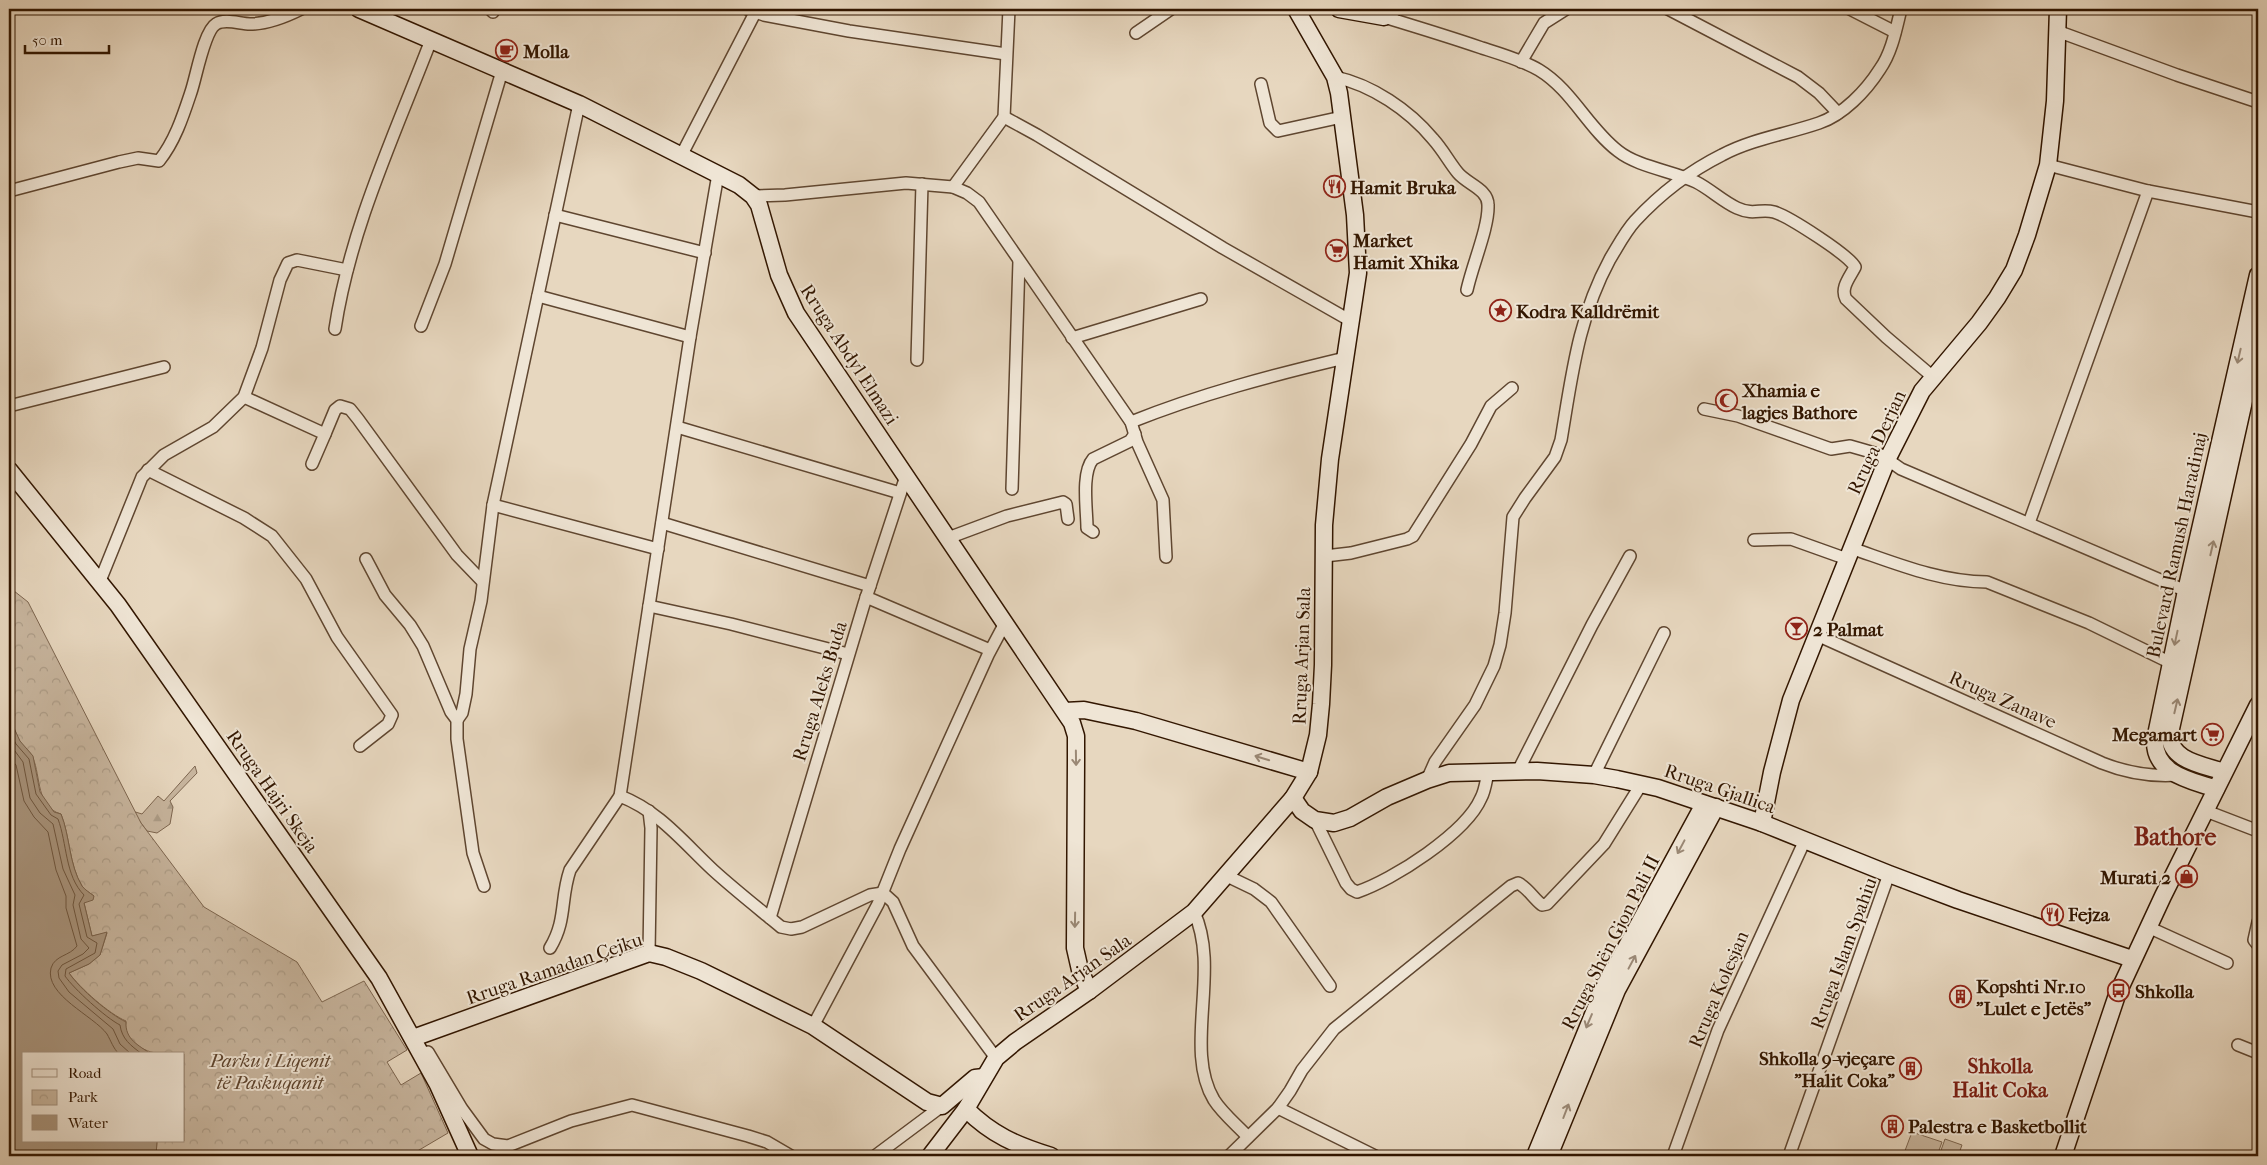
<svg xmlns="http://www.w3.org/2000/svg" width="2267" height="1165" font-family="'IM FELL French Canon',serif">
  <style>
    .forest { fill: url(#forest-firs); stroke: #7d6650 }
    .park { fill: url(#park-crowns); stroke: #7d6650 }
    .pitch { fill: #c8b69f; stroke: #7d6650 }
    .water { fill: #a9957e; stroke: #79624c }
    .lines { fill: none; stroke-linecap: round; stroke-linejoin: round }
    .shore { stroke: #6e563f; stroke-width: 1 }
    .street-casing { stroke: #5f4630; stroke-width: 14 }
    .secondary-casing { stroke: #321600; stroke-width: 19 }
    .street { stroke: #efe5d5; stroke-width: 11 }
    .secondary { stroke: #efe5d5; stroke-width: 16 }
    .oneway { stroke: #9a8875 }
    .labels { text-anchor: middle; stroke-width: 4; stroke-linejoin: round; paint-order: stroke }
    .poi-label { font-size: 19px; font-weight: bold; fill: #321600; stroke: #efe5d5; text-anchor: start }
    .street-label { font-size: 19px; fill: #321600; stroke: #efe5d5 }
    .park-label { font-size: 19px; font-style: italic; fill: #5f4630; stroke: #efe5d5 }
    .quarter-label { font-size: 21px; font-weight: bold; fill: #7a1f14; stroke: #efe5d5 }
    .district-label { font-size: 24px; font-weight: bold; fill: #7a1f14; stroke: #efe5d5 }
  </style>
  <defs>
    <pattern id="forest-firs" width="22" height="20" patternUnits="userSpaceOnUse" patternTransform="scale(1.25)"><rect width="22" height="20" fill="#c8b69f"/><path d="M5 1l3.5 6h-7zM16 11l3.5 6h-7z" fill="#ac9c87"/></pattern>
    <pattern id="park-crowns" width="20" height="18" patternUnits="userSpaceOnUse" patternTransform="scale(1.25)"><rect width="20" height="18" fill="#c8b69f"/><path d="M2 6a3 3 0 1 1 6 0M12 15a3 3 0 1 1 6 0" fill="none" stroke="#ac9c87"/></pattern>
  </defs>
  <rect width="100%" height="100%" fill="#e7d7bf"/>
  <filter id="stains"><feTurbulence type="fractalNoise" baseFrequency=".004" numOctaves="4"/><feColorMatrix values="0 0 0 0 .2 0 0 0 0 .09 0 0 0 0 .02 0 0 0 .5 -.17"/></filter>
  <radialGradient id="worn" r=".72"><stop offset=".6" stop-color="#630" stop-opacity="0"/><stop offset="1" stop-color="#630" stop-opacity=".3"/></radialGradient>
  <path class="forest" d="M195,766L197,773L170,801L173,807L170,824L157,833L147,831L132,811L142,814L158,796L164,801Z"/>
  <path class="park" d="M9,587L28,602L141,823L204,907L297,962L322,1002L364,981L407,1050L387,1062L401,1085L421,1073L448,1133L409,1156H156L157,1141H184V1054C158,1054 141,1056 125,1031L126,1021C109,1014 80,988 69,973L89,964L100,955L107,933L92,936L84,903L94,896C90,893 85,890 82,886C69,865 70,836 61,814C36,807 41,777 33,758C31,752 25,748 21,743C16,736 16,729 9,723Z"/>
  <g class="pitch">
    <path d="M1912,1132L1942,1142L1937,1156H1903Z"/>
    <path d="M1945,1139L1962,1145L1958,1156H1939Z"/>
  </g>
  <path class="water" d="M9,723L14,728L20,741L33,756L40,792L54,812L61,814C70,836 69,865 82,886C85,890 90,893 94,896L93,900L84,903L92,936L107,932L100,955L89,964L69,973C80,989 109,1014 126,1022C125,1039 138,1045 151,1054H24V1141H157L156,1156H9Z"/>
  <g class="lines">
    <g class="shore">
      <path d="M9,730L16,744L29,759L36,794L51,815L58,819C67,843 65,876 84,895L79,904L87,937L97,943L95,953L66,969L65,976C74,989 106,1018 120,1025C122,1039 130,1045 142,1054"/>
      <path d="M9,743L23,762L30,798L40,813L53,824L63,869L75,895L73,905L81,939L89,948L83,954L62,965L58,971L59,978L69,992L113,1029L120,1044L131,1054"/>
      <path d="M9,757L16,765L24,801L34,817L48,832L56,870L66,896V908L77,946C70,956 55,955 51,968C44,995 94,1016 107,1034C111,1041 113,1048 119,1054"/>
    </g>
    <defs>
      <g id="street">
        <path d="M490,9L493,12"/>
        <path d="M747,9L764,15L849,31L1006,54"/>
        <path d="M1668,9L1798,77L1819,93L1838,113"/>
        <path d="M1850,9L1895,32"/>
        <path d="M1384,17C1417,27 1450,37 1482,48C1501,54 1522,60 1539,70C1572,90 1588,128 1618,151C1638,167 1673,171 1696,182C1710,189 1722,201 1737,208C1755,216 1760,208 1774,212C1788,216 1849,255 1855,267C1850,277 1840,288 1846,299L1886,337L1933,377"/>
        <path d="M2057,31L2177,75L2258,102"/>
        <path d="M1136,33L1171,9"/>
        <path d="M1521,62L1544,23L1566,9"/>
        <path d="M1335,77C1372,85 1409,110 1433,139C1443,150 1449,162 1458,173C1467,184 1488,189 1488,205C1489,227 1472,266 1467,290"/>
        <path d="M1261,84L1270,123L1278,131L1342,117"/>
        <path d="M1004,117L1037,135L1223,248L1351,321"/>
        <path d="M681,156L757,9"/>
        <path d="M2048,165L2148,191L2258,212"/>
        <path d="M953,187L1004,117L1009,9"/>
        <path d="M9,191L119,162L138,158L159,161C175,141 183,116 191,92C196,78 204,31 216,24C225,18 240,24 250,24C267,24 287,16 301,9"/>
        <path d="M753,196L785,195L906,183L953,187L967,193L979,202L1131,422L1137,442L1163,500L1166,557"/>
        <path d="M555,215L705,253"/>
        <path d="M538,296L690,337"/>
        <path d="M421,326L445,264L502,71"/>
        <path d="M335,329C350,229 395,134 431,40"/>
        <path d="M1072,338L1201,299"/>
        <path d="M917,360L922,184"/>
        <path d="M244,397L325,434L335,410L340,406L350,409L358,419L457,555L482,581"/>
        <path d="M9,406L164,367"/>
        <path d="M1704,409L1738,416L1831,449L1850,446L1864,450L1881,455L1901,469L2186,591"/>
        <path d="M1131,422C1201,394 1273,375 1345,358"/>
        <path d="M677,427L900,493"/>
        <path d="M312,464L325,434"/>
        <path d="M148,470L244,518L272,536L306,579L337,637L392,715L388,724L360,746"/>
        <path d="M1012,489L1019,261"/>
        <path d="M493,505L658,549"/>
        <path d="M662,523L870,586"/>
        <path d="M2029,523L2148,191"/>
        <path d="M1093,532L1087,528C1087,510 1081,473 1093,459L1130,441L1135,434"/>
        <path d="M948,538L1007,516L1063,502L1066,504L1068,519"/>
        <path d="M1754,540L1791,539L1847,559"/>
        <path d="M1851,548C1895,563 1940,582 1987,582L2089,623L2171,663"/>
        <path d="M1325,556L1351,553L1407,539L1413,536L1471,444L1491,406L1512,388"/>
        <path d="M366,559L385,595L410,625L423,646L451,712L457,720V739L473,853L484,886"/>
        <path d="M100,581L142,477L164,455L213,427L244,397L262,348L280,280L288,263L297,260L347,270"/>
        <path d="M866,597L990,650"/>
        <path d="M649,606L731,624L848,654"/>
        <path d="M1817,635L2102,763C2127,773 2151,777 2178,775"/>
        <path d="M457,720L462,713L466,694L470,649L481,601L493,505L579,104"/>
        <path d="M1518,771L1592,625L1630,556"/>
        <path d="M1594,775L1664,633"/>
        <path d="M1427,780L1435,762L1475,705L1494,666L1500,645L1505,613L1513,517L1525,498L1555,457L1561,440C1572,375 1578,318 1610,259C1618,246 1625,232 1635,221C1659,195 1690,171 1722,155C1752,139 1787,134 1819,123C1843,115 1866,91 1880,69C1892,52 1896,29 1901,9"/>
        <path d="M620,796C659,811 683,842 713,870C735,890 758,908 781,927L791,929L802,927L870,895L883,893L893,902L913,946L996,1058"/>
        <path d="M649,811L651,828L649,953"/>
        <path d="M2206,811L2258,831"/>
        <path d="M1315,820L1346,883L1351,889L1357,892C1393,880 1466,833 1481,798C1485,791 1486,781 1488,772"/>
        <path d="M1227,876L1254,889L1271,902L1330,986"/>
        <path d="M1194,912C1221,970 1183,1049 1214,1100C1223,1114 1237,1125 1248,1137"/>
        <path d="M770,918L864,604L906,476"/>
        <path d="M2258,922L2254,940L2258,945"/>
        <path d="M2148,927L2227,963"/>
        <path d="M550,948C567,920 560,899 570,870L620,796L690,337L718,174"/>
        <path d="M813,1026L878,904L900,849L988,655L1005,623"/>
        <path d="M2238,1045L2258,1053"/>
        <path d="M428,1052L462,1109L484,1139L493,1144L508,1146L571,1121L632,1105L748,1136L767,1142L791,1156"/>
        <path d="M1278,1108L1375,1156"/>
        <path d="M875,1156L942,1106"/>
        <path d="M1229,1156L1278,1108L1290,1091L1302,1070L1334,1029L1511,886L1518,883C1528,888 1533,898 1542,905L1547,904L1604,844L1642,783"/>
        <path d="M1673,1156L1718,1030L1805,840"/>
        <path d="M1789,1156L1889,874"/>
      </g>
      <g id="secondary">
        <path d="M359,9L579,104L739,185L753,196L759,205L779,275L796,313L1072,723L1076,736V760L1075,948L1080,970L1089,991"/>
        <path d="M1339,9L1384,17L1393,9"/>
        <path d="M9,470L118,605L379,978L438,1085L470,1156"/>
        <path d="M1065,711L1084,710L1136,721L1309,772"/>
        <path d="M2224,772C2204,765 2168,761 2170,733L2258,338"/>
        <path d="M2216,789C2190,780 2154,774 2155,740L2186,591L2258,275"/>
        <path d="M1293,798L1302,811L1315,820L1334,823L1350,818L1387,797L1427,780L1449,773L1537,771L1594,775L1617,779L1658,788L1762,823L1889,874L1958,900L2132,959"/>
        <path d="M1762,823L1772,772L1791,700L1887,460L1922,391L1979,323L1997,298L2014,270L2027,235L2048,165L2055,101L2058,9"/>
        <path d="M413,1038L649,953L666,957L701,971L813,1026L927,1102L942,1106L975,1078L984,1077"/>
        <path d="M966,1109C992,1135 1016,1145 1051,1156"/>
        <path d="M930,1156L966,1109L996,1058L1015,1042L1089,991L1194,912L1293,798L1309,772L1318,735L1321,704L1323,665L1324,525L1330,459L1358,273L1355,215L1339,93L1335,77L1296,9"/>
        <path d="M1535,1156L1604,988L1704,804"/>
        <path d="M1549,1156L1617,990L1716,807"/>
        <path d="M2063,1156L2117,995L2163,896L2258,705"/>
      </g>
    </defs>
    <use href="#street" class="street-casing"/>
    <use href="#secondary" class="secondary-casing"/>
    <use href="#street" class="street"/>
    <use href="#secondary" class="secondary"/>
  </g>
  <defs><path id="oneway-shaft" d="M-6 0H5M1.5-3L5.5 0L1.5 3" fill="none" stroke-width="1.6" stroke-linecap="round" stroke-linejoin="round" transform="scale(1.25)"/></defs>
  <g class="oneway">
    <use href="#oneway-shaft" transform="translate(2239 356) rotate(103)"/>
    <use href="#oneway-shaft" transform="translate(2212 548) rotate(-77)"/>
    <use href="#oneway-shaft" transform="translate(2176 638) rotate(102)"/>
    <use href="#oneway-shaft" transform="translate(2176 706) rotate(-77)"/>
    <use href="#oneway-shaft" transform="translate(1076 758) rotate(89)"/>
    <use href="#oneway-shaft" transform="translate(1262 758) rotate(-163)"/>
    <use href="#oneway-shaft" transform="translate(1681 847) rotate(118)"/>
    <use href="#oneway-shaft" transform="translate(1075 920) rotate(91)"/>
    <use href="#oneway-shaft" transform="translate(1632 962) rotate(-62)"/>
    <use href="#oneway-shaft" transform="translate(1589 1021) rotate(113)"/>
    <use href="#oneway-shaft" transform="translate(1566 1111) rotate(-69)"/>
  </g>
  <defs>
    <symbol id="cafe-ring" viewBox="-11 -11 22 22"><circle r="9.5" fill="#efe5d5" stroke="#8f2418" stroke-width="1.5"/><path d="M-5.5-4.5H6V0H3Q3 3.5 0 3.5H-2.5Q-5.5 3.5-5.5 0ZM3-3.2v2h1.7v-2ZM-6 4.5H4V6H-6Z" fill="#8f2418"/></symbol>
    <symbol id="restaurant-ring" viewBox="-11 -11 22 22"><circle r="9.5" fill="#efe5d5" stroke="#8f2418" stroke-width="1.5"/><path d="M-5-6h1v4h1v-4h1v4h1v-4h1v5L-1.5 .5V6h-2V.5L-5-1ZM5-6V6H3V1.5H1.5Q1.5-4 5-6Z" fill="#8f2418"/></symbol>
    <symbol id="supermarket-ring" viewBox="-11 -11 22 22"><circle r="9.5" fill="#efe5d5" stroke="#8f2418" stroke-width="1.5"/><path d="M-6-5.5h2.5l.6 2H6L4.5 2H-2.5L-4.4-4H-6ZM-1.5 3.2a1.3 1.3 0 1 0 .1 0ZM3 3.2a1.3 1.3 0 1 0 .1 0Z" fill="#8f2418"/></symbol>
    <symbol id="sight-ring" viewBox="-11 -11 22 22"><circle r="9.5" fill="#efe5d5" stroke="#8f2418" stroke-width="1.5"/><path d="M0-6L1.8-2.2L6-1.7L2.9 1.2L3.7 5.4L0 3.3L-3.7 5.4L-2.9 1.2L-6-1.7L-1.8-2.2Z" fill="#8f2418"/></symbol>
    <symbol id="mosque-ring" viewBox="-11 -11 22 22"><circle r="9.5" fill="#efe5d5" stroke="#8f2418" stroke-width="1.5"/><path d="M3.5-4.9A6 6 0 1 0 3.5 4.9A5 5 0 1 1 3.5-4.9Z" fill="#8f2418"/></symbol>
    <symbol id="bar-ring" viewBox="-11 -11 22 22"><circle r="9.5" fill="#efe5d5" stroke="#8f2418" stroke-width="1.5"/><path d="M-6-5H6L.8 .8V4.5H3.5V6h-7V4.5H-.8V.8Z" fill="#8f2418"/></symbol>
    <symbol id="shop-ring" viewBox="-11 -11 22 22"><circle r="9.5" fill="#efe5d5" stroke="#8f2418" stroke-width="1.5"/><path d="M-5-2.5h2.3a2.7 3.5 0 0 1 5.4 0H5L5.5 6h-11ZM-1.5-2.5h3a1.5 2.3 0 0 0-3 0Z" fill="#8f2418"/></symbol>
    <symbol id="bus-ring" viewBox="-11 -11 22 22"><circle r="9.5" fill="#efe5d5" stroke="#8f2418" stroke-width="1.5"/><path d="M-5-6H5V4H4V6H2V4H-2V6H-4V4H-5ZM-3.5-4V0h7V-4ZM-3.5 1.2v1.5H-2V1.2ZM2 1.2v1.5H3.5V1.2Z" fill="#8f2418"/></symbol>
    <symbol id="building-ring" viewBox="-11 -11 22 22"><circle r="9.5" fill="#efe5d5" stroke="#8f2418" stroke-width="1.5"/><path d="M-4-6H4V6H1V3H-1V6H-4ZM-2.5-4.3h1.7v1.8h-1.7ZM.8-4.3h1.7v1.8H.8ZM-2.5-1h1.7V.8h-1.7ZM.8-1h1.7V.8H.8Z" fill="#8f2418"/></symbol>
  </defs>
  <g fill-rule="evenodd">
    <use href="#cafe-ring" x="494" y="38" width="25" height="25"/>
    <use href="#restaurant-ring" x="1322" y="174" width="25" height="25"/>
    <use href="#supermarket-ring" x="1324" y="238" width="25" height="25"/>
    <use href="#sight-ring" x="1488" y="298" width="25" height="25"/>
    <use href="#mosque-ring" x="1714" y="388" width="25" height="25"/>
    <use href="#bar-ring" x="1784" y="616" width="25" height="25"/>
    <use href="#supermarket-ring" x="2200" y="722" width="25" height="25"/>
    <use href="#shop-ring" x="2174" y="864" width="25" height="25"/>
    <use href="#restaurant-ring" x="2040" y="902" width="25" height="25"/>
    <use href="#bus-ring" x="2106" y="978" width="25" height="25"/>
    <use href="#building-ring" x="1948" y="984" width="25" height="25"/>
    <use href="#building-ring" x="1898" y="1056" width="25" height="25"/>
    <use href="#building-ring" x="1880" y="1114" width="25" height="25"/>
  </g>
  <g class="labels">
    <g class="poi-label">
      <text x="523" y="58">Molla</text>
      <text x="1350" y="194">Hamit Bruka</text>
      <text x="1353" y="247">Market<tspan x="1353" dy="22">Hamit Xhika</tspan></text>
      <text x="1516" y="318">Kodra Kalldrëmit</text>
      <text x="1742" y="397">Xhamia e<tspan x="1742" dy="22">lagjes Bathore</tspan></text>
      <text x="1813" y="636">2 Palmat</text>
      <text x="2197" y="741" text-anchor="end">Megamart</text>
      <text x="2171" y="884" text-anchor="end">Murati 2</text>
      <text x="2068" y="921">Fejza</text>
      <text x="1976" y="993">Kopshti Nr.10<tspan x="1976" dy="22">"Lulet e Jetës"</tspan></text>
      <text x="2135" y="998">Shkolla</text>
      <text x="1895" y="1065" text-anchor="end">Shkolla 9-vjeçare<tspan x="1895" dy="22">"Halit Coka"</tspan></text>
      <text x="1908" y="1133">Palestra e Basketbollit</text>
    </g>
    <g class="street-label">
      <text transform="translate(850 354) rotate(57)" y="7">Rruga Abdyl Elmazi</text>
      <text transform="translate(1876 442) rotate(-65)" y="7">Rruga Derjan</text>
      <text transform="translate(2176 545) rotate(-78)" y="7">Bulevard Ramush Haradinaj</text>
      <text transform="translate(1301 656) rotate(-88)" y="7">Rruga Arjan Sala</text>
      <text transform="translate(819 691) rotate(-73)" y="7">Rruga Aleks Buda</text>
      <text transform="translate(2003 699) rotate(24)" y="7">Rruga Zanave</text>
      <text transform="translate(1720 788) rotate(19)" y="7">Rruga Gjallica</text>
      <text transform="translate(273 791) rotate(55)" y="7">Rruga Hajri Skeja</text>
      <text transform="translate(1610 942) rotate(-63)" y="7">Rruga Shën Gjon Pali II</text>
      <text transform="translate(1843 953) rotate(-70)" y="7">Rruga Islam Spahiu</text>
      <text transform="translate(554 968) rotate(-19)" y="7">Rruga Ramadan Çejku</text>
      <text transform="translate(1072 977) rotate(-35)" y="7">Rruga Arjan Sala</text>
      <text transform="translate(1718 989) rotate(-67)" y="7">Rruga Kolesjan</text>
    </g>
    <g class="park-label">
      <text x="270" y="1067">Parku i Liqenit<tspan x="270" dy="22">të Paskuqanit</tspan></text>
    </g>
    <g class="quarter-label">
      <text x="2000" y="1073">Shkolla<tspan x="2000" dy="24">Halit Coka</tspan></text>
    </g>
    <g class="district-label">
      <text x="2175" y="845">Bathore</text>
    </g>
  </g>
  <rect width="2267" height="1165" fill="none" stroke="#e7d7bf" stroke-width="30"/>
  <rect x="10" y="10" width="2247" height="1145" fill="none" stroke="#321600" stroke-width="2.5"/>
  <rect x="15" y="15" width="2237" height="1135" fill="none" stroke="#321600"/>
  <rect x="22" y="1052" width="162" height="90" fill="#efe5d5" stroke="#a39280"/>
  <rect x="32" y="1069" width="25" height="8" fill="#efe5d5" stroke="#a39280"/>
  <text x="68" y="1078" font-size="15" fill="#321600">Road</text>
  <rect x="32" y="1090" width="25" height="15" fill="url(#park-crowns)" stroke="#a39280"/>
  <text x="68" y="1102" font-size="15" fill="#321600">Park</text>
  <rect x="32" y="1115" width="25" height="15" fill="#a9957e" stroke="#a39280"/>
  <text x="68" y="1128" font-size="15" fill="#321600">Water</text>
  <path d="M25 45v8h84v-8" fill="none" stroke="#321600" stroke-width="2.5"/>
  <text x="32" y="45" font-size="15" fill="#321600" stroke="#efe5d5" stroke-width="4" paint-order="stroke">50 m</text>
  <rect width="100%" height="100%" filter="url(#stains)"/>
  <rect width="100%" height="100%" fill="url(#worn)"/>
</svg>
